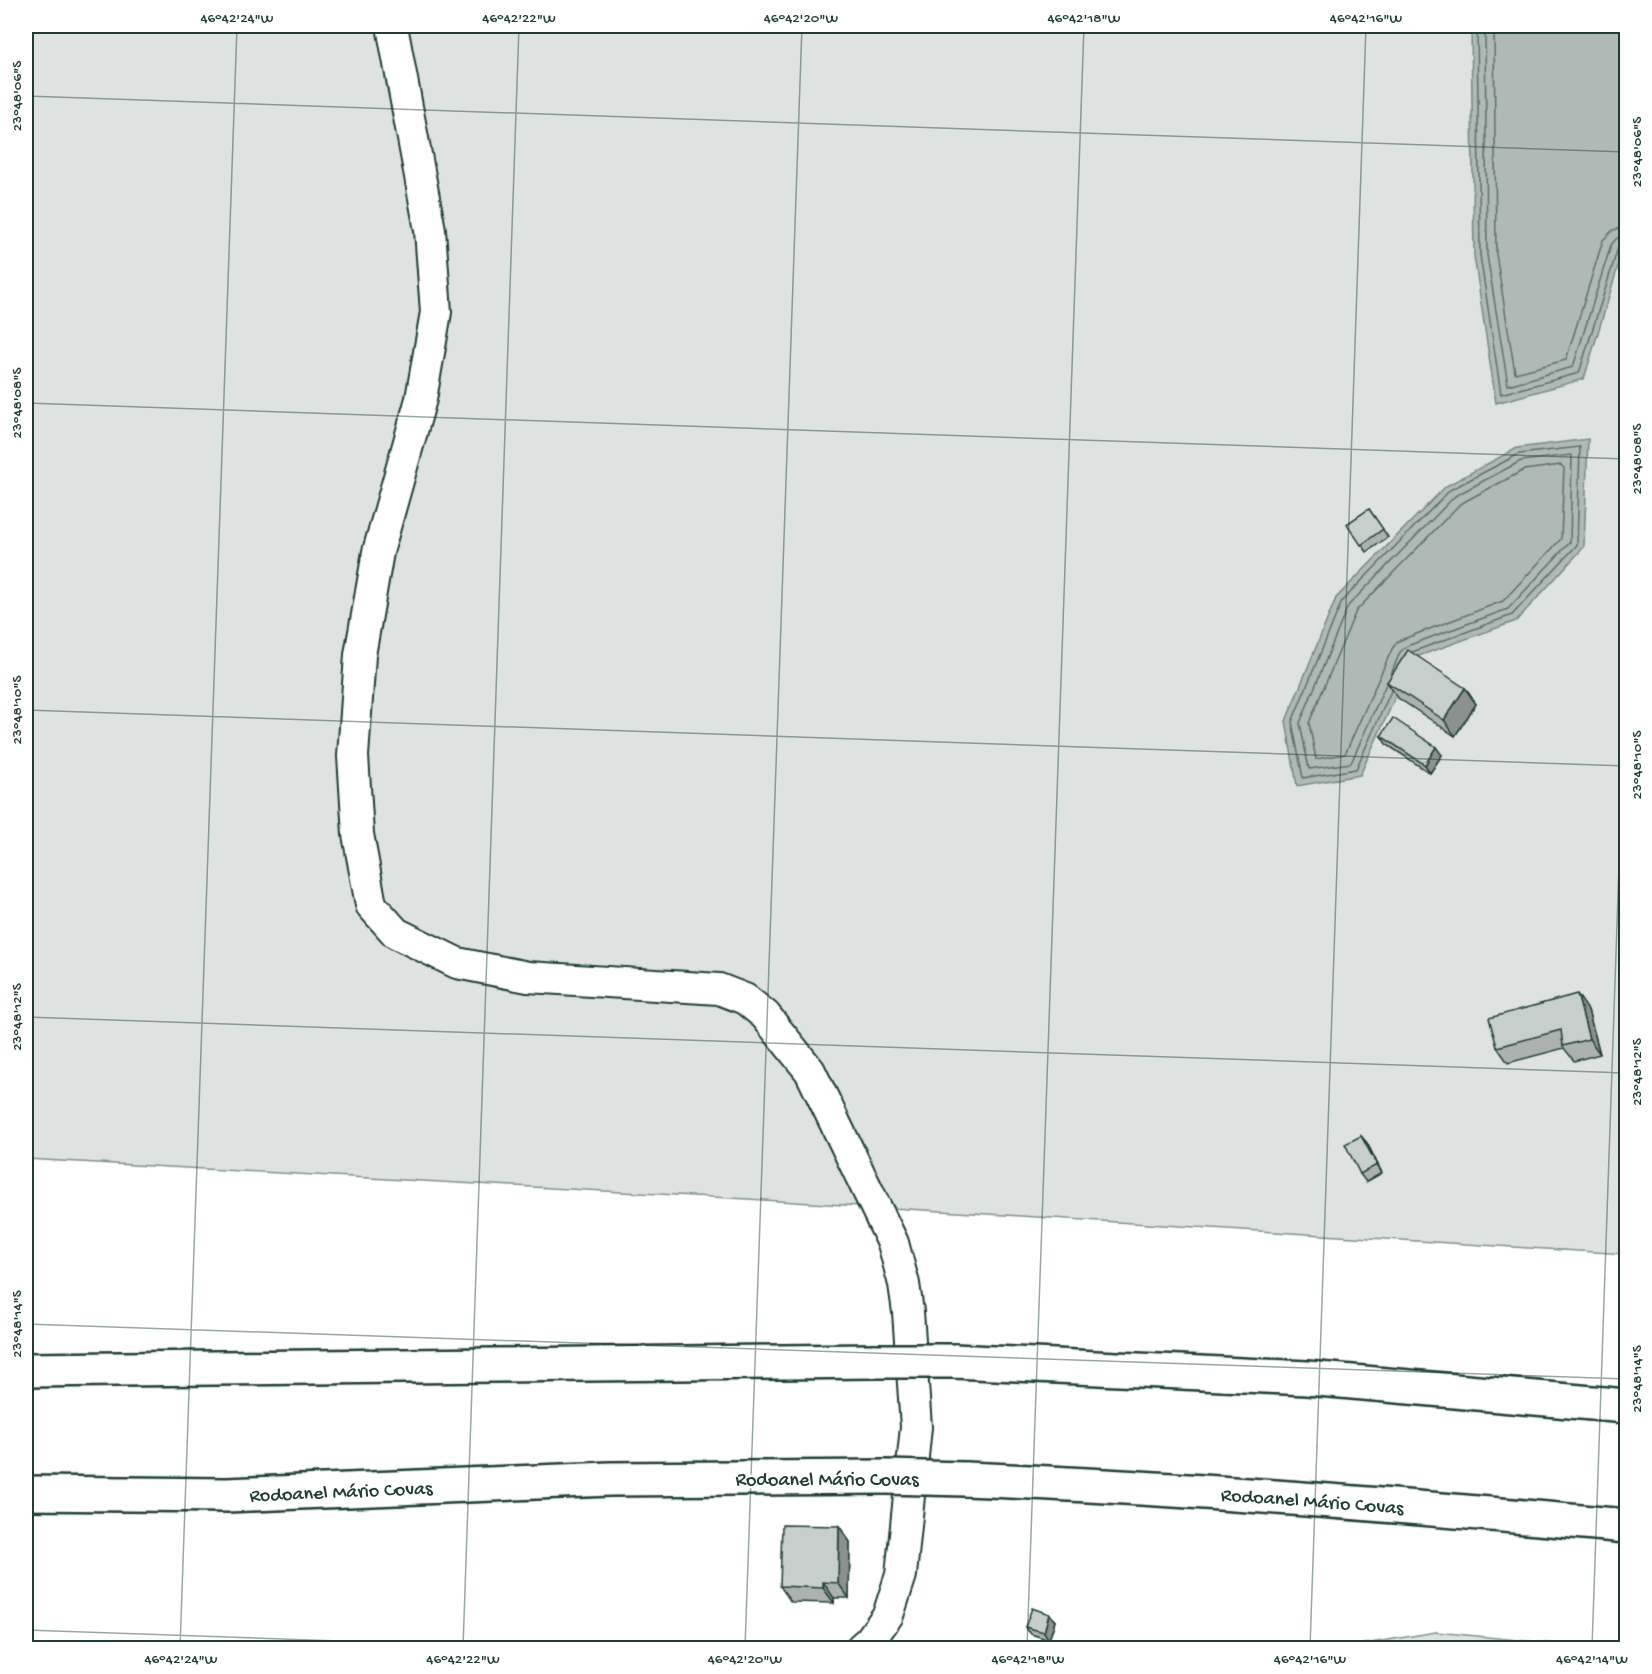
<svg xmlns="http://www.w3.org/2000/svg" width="1652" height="1674" font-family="'Gochi Hand',sans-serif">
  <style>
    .green { fill: #dee3e2; stroke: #7e908b; stroke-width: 1.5 }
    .water { fill: #afbab7; stroke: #758883; stroke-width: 1.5 }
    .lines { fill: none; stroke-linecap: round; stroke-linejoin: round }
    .shore { stroke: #596f68; stroke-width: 1.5 }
    .street-casing { stroke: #1f3d34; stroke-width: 34 }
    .highway-casing { stroke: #1f3d34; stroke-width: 38 }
    .street { stroke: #fff; stroke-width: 30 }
    .highway { stroke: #fff; stroke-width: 33 }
    .highway-bridge-casing { stroke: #1f3d34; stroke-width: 38; stroke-linecap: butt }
    .highway-bridge { stroke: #fff; stroke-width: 33 }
    .wall { fill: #abb2af; stroke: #1f3d34; stroke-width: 1.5 }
    .shaded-wall { fill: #8b918f; stroke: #1f3d34; stroke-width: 1.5 }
    .building { fill: #c7cfcc; stroke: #1f3d34; stroke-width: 1.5 }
    .ticks { fill: none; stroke: #1f3d34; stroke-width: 1.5; stroke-opacity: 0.45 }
    .labels { text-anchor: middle; stroke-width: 4.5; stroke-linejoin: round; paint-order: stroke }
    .street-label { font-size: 20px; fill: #1f3d34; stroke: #fff }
    .neatline { fill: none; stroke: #1f3d34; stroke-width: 2 }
    .ticks-label { font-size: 15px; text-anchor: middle; fill: #1f3d34 }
  </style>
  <rect width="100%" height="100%" fill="#fff"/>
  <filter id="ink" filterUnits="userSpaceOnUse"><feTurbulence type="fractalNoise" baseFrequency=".0167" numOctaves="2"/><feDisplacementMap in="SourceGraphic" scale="12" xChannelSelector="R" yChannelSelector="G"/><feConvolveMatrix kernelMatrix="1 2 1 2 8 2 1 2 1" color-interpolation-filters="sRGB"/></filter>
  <g filter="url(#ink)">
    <g class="green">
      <path d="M26,26H1626V1254L748,1199L26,1159Z"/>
      <path d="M1436,1632L1599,1648H1340Z"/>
    </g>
    <g class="water">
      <path d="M1471,26H1626V240L1584,379L1496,403L1474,256Z"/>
      <path d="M1588,439L1584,547L1516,621L1413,658L1360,775L1297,786L1286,721L1336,598L1446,486L1517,448Z"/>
    </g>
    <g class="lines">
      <g class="shore">
        <path d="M1477,26L1480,255L1501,394L1579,373L1618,248L1621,244L1626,243"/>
        <path d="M1485,26L1487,255L1508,385L1573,367L1611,245L1617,238L1626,236"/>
        <path d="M1494,26L1496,254L1515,373L1566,360L1603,240L1613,230L1626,227"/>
        <path d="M1561,465L1564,468L1561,539L1503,601L1398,641L1392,649L1345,754L1316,759L1309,723L1356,611L1460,504L1524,470Z"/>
        <path d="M1386,684L1351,763L1309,769L1300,723L1348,606L1455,496L1521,461L1572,455L1570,542L1508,609L1407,646L1400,652L1391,674"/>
        <path d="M1391,691L1356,769L1303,778L1292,722L1342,601L1450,490L1519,454L1580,447L1577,545L1512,615L1412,652"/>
      </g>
      <defs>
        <path id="street" d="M392,26L430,230L436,312L421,399L378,552L360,655L353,756L358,834L371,905L396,933L457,963L528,977L719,989L745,999L765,1015L810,1071L893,1243L904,1284L908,1312L916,1427L901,1575L888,1615L870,1640L861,1648"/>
        <g id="highway">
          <path d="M954,1361L1307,1378L1626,1406"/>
          <path d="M26,1370L876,1361"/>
          <path id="s1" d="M965,1479C1186,1488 1406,1506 1626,1526"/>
          <path id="s2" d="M26,1493L227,1495L610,1479L885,1477"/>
        </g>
      </defs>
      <use href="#street" class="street-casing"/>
      <use href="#highway" class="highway-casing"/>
      <use href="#street" class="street"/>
      <use href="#highway" class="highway"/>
      <defs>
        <g id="highway-bridge">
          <path d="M876,1361H954"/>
          <path d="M885,1477L965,1479"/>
        </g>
      </defs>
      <use href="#highway-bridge" class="highway-bridge-casing"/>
      <use href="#highway-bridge" class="highway-bridge"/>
    </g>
    <g class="wall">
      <path d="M1626,345V385L1620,375Z"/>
      <path d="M1369,509L1388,537L1367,552L1347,524Z"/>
      <path d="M1387,682L1465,688L1476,704L1455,736L1398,698Z"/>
      <path d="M1381,736L1442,755L1430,773L1386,744Z"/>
      <path d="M1588,1010L1600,1054L1574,1061L1564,1048L1508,1063L1497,1047Z"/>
      <path d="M1361,1136L1367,1143L1382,1173L1366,1182L1360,1174Z"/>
      <path d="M839,1526L850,1542L849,1598H834V1603L791,1602L780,1586Z"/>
      <path d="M1049,1614L1055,1621L1049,1640L1031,1634L1025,1627Z"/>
    </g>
    <g class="shaded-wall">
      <path d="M1465,688L1476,704L1455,736L1444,720Z"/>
      <path d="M1436,747L1442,755L1430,773L1425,765Z"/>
      <path d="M1577,994L1588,1010L1600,1054L1589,1039Z"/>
      <path d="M1361,1136L1367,1143L1382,1173L1377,1165Z"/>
      <path d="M839,1526L850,1542L849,1598L838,1583Z"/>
      <path d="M823,1582L834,1598V1603L823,1588Z"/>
      <path d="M1049,1614L1055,1621L1049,1640L1044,1632Z"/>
    </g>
    <g class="building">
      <path d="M1626,345V377L1620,375Z"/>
      <path d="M1369,509L1383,529L1361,545L1347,524Z"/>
      <path d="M1408,650L1465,688L1444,720L1387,682Z"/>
      <path d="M1626,706V718L1621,714Z"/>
      <path d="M1393,718L1436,747L1425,765L1381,736Z"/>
      <path d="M1577,994L1589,1039L1563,1046L1561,1030L1497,1047L1489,1018Z"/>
      <path d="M1361,1136L1377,1165L1360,1174L1345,1144Z"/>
      <path d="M782,1525L839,1526L838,1583L823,1582V1588L780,1586Z"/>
      <path d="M1032,1608L1049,1614L1044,1632L1025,1627Z"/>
    </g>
  </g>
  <path class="ticks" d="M26,96L1626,152M26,403L1626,459M26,710L1626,766M26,1017L1626,1073M26,1324L1626,1379M26,1630L542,1648M180,1648L237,26M463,1648L519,26M745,1648L802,26M1027,1648L1084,26M1310,1648L1366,26M1592,1648L1626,664"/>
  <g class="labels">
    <g class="street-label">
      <text x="827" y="1485">Rodoanel Mário Covas</text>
      <text dy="7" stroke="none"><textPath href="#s2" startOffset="315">Rodoanel Mário Covas</textPath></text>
      <text dy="7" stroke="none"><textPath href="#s1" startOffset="348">Rodoanel Mário Covas</textPath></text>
    </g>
  </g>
  <rect width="1652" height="1674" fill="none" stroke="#fff" stroke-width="66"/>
  <rect x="33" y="33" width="1586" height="1608" class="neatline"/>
  <g class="ticks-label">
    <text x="237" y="22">46°42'24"W</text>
    <text x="519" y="22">46°42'22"W</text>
    <text x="801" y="22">46°42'20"W</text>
    <text x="1084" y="22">46°42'18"W</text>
    <text x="1366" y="22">46°42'16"W</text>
    <text transform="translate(16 96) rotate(-90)" y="5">23°48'06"S</text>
    <text transform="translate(1636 152) rotate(-90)" y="5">23°48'06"S</text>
    <text transform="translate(16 403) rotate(-90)" y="5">23°48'08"S</text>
    <text transform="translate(1636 459) rotate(-90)" y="5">23°48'08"S</text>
    <text transform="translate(16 710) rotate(-90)" y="5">23°48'10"S</text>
    <text transform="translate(1636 765) rotate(-90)" y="5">23°48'10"S</text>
    <text transform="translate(16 1017) rotate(-90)" y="5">23°48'12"S</text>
    <text transform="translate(1636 1072) rotate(-90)" y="5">23°48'12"S</text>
    <text transform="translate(16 1324) rotate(-90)" y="5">23°48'14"S</text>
    <text transform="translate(1636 1379) rotate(-90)" y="5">23°48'14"S</text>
    <text x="181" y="1663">46°42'24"W</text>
    <text x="463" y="1663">46°42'22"W</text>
    <text x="745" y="1663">46°42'20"W</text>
    <text x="1028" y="1663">46°42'18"W</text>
    <text x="1310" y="1663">46°42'16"W</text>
    <text x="1592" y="1663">46°42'14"W</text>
  </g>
</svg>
